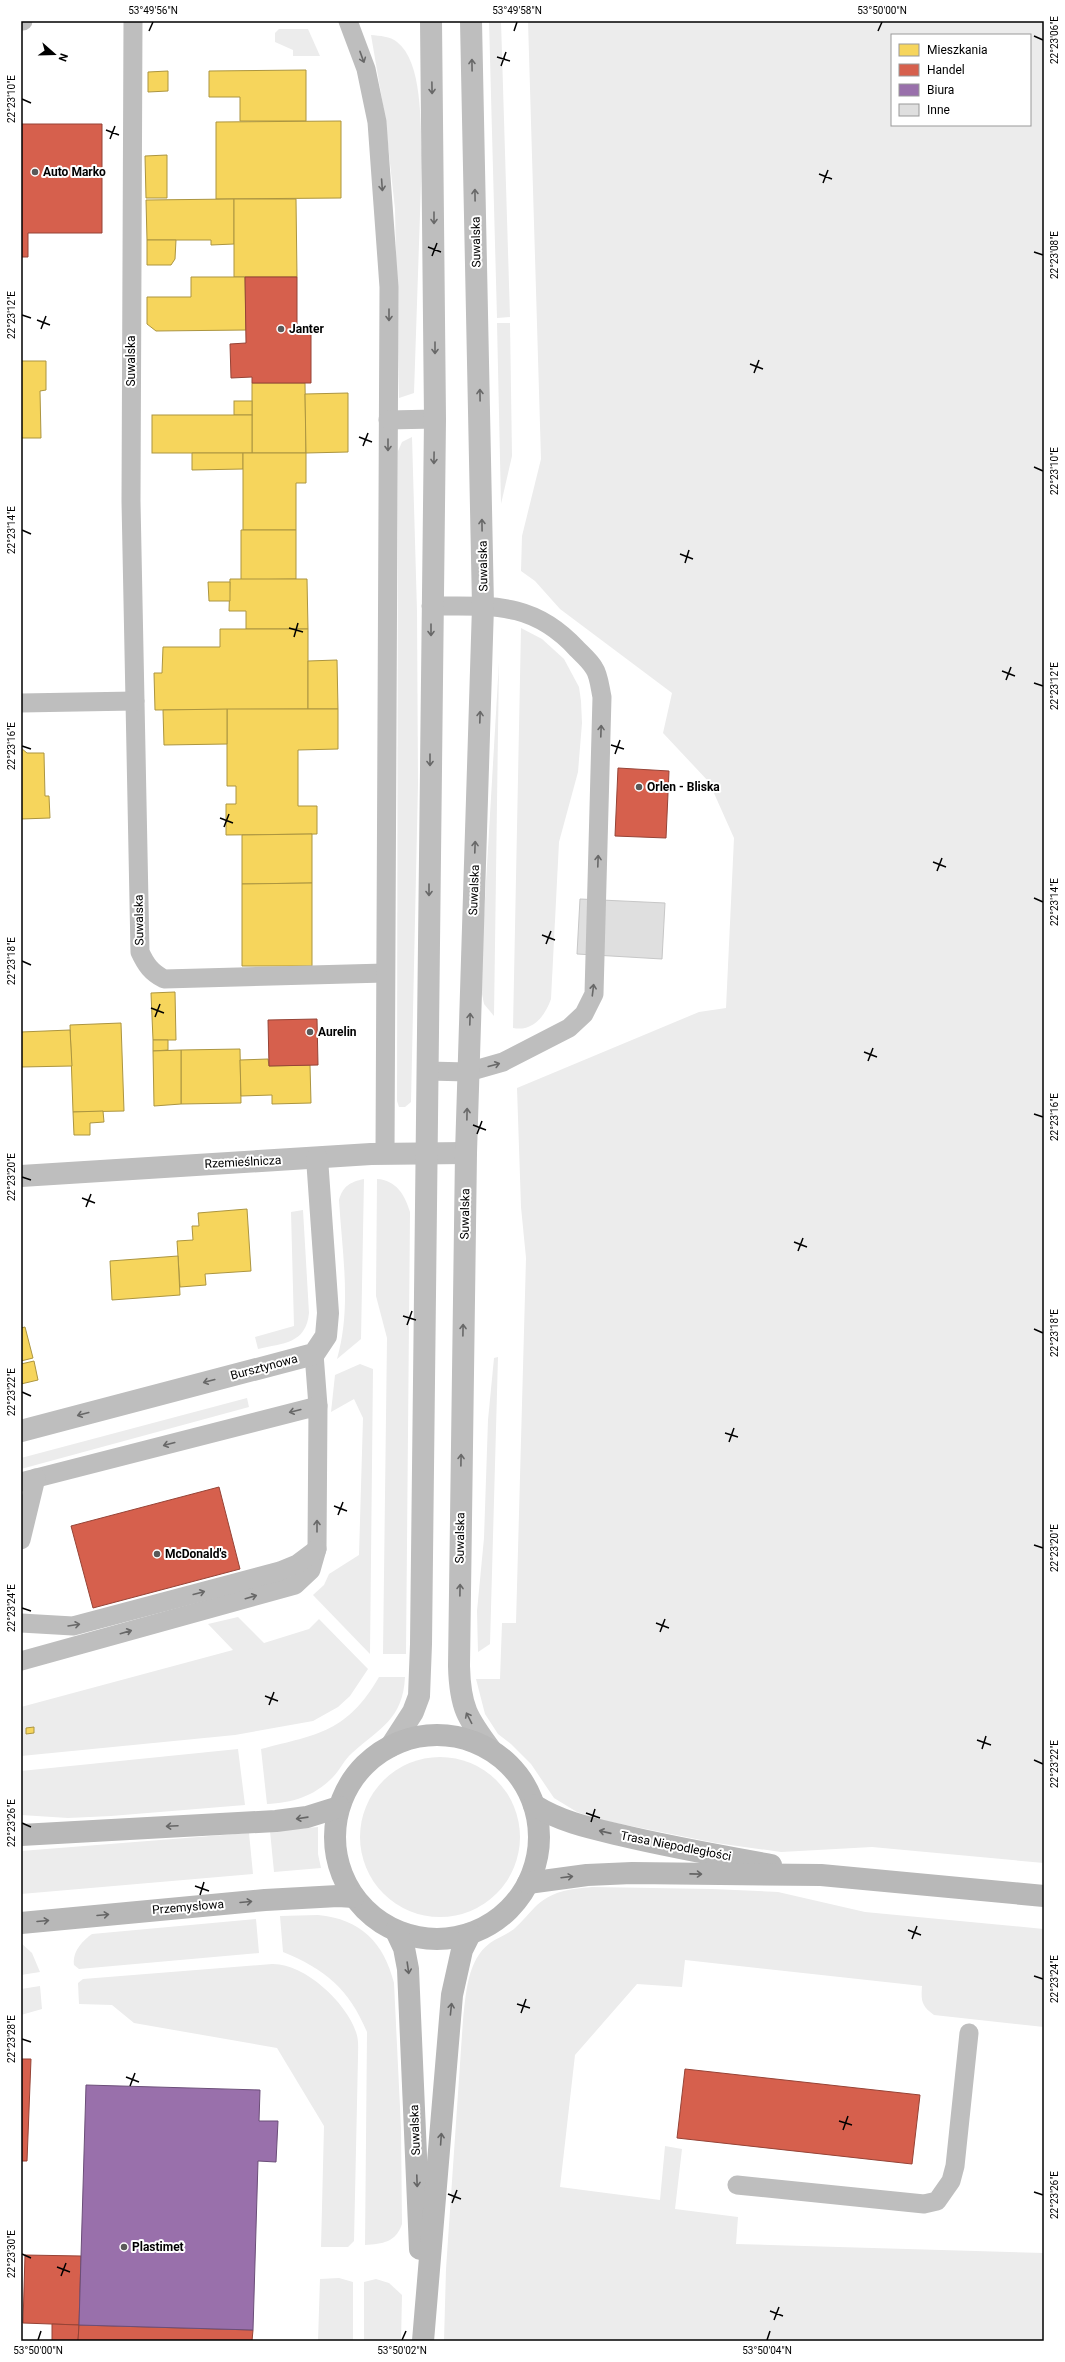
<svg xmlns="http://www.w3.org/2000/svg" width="1065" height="2362" font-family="Roboto,sans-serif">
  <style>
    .green { fill: #ececec; fill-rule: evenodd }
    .homes { fill: #f6d55c; stroke: #ac9540 }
    .shops { fill: #d6604d; stroke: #964336 }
    .offices { fill: #9970ab; stroke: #6b4e78 }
    .building { fill: #dfdfdf; stroke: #c7c7c7 }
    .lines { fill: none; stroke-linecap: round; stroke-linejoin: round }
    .service { stroke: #bebebe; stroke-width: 19 }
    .minor { stroke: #bebebe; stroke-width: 22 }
    .tertiary { stroke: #bebebe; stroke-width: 22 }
    .secondary { stroke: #b8b8b8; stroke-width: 22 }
    .oneway { stroke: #686868 }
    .oneway2 { stroke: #656565 }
    .ticks { fill: none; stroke: #000; stroke-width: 1.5 }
    .poi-dot { fill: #595959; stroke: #fff; stroke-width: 1.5 }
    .labels { text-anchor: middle; stroke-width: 4; stroke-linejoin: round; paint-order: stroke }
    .poi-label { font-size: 12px; font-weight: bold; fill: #000; stroke: #fff; text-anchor: start }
    .street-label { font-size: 12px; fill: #000; stroke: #fff }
    .neatline { fill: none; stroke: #000; stroke-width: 1.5 }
    .ticks-label { font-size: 10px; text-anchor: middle; fill: #000 }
  </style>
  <rect width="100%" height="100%" fill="#fff"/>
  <g class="green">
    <path d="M489,21H501L510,317L497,318Z"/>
    <path d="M528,21H1044V1863L872,1847L781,1852L716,1843L601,1820L577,1812L554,1798L531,1764L511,1744L498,1734L485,1714L476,1679H500L502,1623H516L526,1258L521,1207L517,1088L699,1012L726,1008L734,838L709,782L663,733L672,693L560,609L535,581L521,571L522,536L541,459ZM892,35H1030V125H892Z"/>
    <path d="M279,29H308L320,56H293V50L275,42V33Z"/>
    <path d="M371,35C380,36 390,36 397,42C423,62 420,124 422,154L414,393L399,398L395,209L385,117Z"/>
    <path d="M497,323H510L512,456L501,504Z"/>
    <path d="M412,437L417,611L418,784L411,1102L405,1107H399L397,1101L398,451L402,442Z"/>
    <path d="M521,628L542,639L564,659L579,687L581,701L582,723L578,772L559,842L551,999C545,1016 533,1032 513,1028Z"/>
    <path d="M499,662L494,1016L484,1004L480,984Z"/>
    <path d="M364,1179L361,1339L337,1359C352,1307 342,1252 339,1200C343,1186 350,1182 364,1179Z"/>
    <path d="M377,1179C396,1180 405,1195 410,1212L406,1654H383L387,1338L376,1296Z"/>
    <path d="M303,1210L309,1313C306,1344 283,1343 258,1349L255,1337L294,1326L291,1212Z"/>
    <path d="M498,1357L490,1644L478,1652L477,1611L484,1538L488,1420L494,1358Z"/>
    <path d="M360,1364L373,1369L370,1654L313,1595L324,1585L329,1574L359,1555L363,1418L354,1399L331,1412L335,1375Z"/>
    <path d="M247,1398L249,1407L21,1469V1458Z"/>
    <path d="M238,1617L264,1643L309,1629L319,1619L368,1669L350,1696L338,1707L313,1721L235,1735L21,1756V1707L233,1650L208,1624Z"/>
    <path d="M379,1677H405C403,1719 380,1728 352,1753C344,1760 340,1770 333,1777C315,1796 292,1803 267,1804L261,1749C319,1734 347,1732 379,1677Z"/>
    <path d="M238,1749L245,1805L111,1816L68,1818L21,1815V1771Z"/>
    <circle cx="440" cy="1837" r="80"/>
    <path d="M318,1827V1854L321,1868L274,1872L270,1831Z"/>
    <path d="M249,1833L253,1874L21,1894V1851Z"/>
    <path d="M592,1887L712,1889L778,1892L865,1912L1044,1929V2027L934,2015C921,2006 921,2000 922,1986L685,1960L682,1987L637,1984L575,2055L560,2187L660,2200L665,2146L682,2149L675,2209L738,2217L736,2244L1044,2253V2341H444L446,2269L463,2020C466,1994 467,1960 490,1943C497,1938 506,1935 514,1929C522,1922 528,1914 535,1907C551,1891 570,1889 592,1887Z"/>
    <path d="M318,1915C361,1919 384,1943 394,1983L401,2128L402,2224C396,2242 383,2244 365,2245L367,2032C349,1989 325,1969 283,1952L280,1916Z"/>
    <path d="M256,1919L259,1953L79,1969L74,1965C72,1952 82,1941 92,1934Z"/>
    <path d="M21,1943L32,1953L40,1972L21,1975Z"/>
    <path d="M272,1964C304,1963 346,2002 356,2032C359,2040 358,2049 358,2057L354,2241L348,2247H321L324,2126L277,2048L134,2023L112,2005L79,2004L78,1983L83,1979Z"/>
    <path d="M40,1986L42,2009L21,2015V1989Z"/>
    <path d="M339,2278L353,2282V2341H318L320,2279Z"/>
    <path d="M376,2279L389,2283L402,2295L401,2341H364V2282Z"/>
  </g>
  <g class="homes">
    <path d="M306,70V121H240V97H209V71Z"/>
    <path d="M168,71V91L148,92V72Z"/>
    <path d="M341,121V198L216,199V122Z"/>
    <path d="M167,155V198H146L145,156Z"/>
    <path d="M234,199V244L211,245V240H147L146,200Z"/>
    <path d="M234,199H296L297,277H234Z"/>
    <path d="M147,240H176L175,259L171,265H147Z"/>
    <path d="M191,277H245L246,330L156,331L147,324V297H191Z"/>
    <path d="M21,361H46V390L40,391L41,438H21Z"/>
    <path d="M252,383H305L306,453H252Z"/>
    <path d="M348,393V452L306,453L305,394Z"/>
    <rect x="234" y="401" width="18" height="14"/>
    <rect x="152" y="415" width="100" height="38"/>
    <path d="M192,453H243V469L192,470Z"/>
    <path d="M243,453H306V483H296V530H243Z"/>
    <path d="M241,530H296V579L241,580Z"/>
    <path d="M230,579H307L308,629H246V611H229Z"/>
    <path d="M208,582H230V601H209Z"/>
    <path d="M220,629H308V709L155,710L154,673H162L163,647H220Z"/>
    <path d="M337,660L338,709H308V661Z"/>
    <path d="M227,709H338V749L298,750V806H317V834L226,835V804H236V786H227Z"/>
    <path d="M227,709V744L164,745L163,710Z"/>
    <path d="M21,748L27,753H44L45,796H49L50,818L21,819Z"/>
    <path d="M312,834V883L242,884V835Z"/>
    <path d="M312,883V966H242V884Z"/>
    <path d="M175,992L176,1040H153L151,993Z"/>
    <path d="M121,1023L124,1111L73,1112L70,1025Z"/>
    <path d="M70,1030L72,1066L21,1067V1032Z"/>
    <path d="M153,1040H168V1050L153,1051Z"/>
    <path d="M240,1049L241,1103L181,1104V1050Z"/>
    <path d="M181,1050V1104L154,1106L153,1051Z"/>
    <path d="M268,1059L269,1066L310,1065L311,1103L272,1104V1095L241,1096L240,1060Z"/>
    <path d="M103,1111L104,1122L90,1123V1135H74L73,1112Z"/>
    <path d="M247,1209L251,1271L205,1274L206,1285L180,1287L177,1241L193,1240L192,1226H199L198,1213Z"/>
    <path d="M178,1256L180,1295L112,1300L110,1261Z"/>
    <path d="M25,1327L33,1358L21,1361V1328Z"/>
    <path d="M34,1361L38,1380L21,1384V1364Z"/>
    <path d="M34,1727V1733L26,1734V1728Z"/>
  </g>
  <g class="shops">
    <path d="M21,124H102V233H28V257H21Z"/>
    <path d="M245,277H297V328H311V383H252V377L231,378L230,344L246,343Z"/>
    <path d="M618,768L669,771L666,838L615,836Z"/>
    <path d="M317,1019L318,1065L269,1066L268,1020Z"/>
    <path d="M219,1487L240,1569L93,1608L71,1526Z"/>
    <path d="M21,2059H31L27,2161H21Z"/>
    <path d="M685,2069L920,2095L912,2164L677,2138Z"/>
    <path d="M25,2255L81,2256L79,2325L23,2323Z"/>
    <path d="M52,2324L79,2325L78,2341H52Z"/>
    <path d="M79,2325L253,2330L252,2341H78Z"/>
  </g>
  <path class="offices" d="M86,2085L260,2090L259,2121H278L276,2162L258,2161L253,2330L79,2325Z"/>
  <path class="building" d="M580,899L665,903L662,959L577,954Z"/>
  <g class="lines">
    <g class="service">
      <path d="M21,21H23"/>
      <path d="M133,21L131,501L140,952C146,965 151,972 164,979L385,973"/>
      <path d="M348,21L366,69L377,122L389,287L385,1154"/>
      <path d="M388,420L435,419"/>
      <path d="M21,703L135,701"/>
      <path d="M428,1071L468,1072L503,1062L569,1028L584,1014L594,994L602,697C600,688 599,675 594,668C590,661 583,655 577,649C533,601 492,606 431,606"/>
      <path d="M314,1354L318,1406"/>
      <path d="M21,1482L318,1406L317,1549L311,1570L295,1585L21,1661"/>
      <path d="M21,1540L36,1478"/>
      <path d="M21,1623L73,1626L280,1571L297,1564L317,1549"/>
      <path d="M737,2185L924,2204L937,2201L951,2181L955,2166L969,2033"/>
    </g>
    <g class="minor">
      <path d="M21,1176L371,1154L466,1153"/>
      <path d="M21,1431L314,1354L326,1336L328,1313L317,1158"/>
    </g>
    <g class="tertiary">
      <path d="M471,21L483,606L466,1153L459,1666C460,1707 467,1718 491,1750"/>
      <path d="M391,1746L413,1712L419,1696L421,1644L435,419L431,21"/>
    </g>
    <g class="secondary">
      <circle cx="437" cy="1837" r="102"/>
      <path d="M534,1805C561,1822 590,1828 620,1835C670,1847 721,1856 771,1865"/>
      <path d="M21,1835L276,1821L307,1817L339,1807"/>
      <path d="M528,1883L587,1875L632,1873L821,1875L1044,1896"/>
      <path d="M21,1923L265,1900L338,1896L354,1897"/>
      <path d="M396,1931L404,1948L408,1969L420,2249"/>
      <path d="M423,2341L452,1995L462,1950L470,1934"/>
    </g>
  </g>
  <defs><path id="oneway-shaft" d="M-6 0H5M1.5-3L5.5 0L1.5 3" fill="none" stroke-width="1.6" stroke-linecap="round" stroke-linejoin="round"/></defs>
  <g class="oneway">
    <use href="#oneway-shaft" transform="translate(362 57) rotate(70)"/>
    <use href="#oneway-shaft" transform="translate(472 65) rotate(-91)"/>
    <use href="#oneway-shaft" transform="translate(432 88) rotate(89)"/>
    <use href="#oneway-shaft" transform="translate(382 185) rotate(86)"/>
    <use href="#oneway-shaft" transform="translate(475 195) rotate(-91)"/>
    <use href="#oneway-shaft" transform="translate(434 218) rotate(90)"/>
    <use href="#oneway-shaft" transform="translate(389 315) rotate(90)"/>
    <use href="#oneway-shaft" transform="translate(435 348) rotate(90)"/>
    <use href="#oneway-shaft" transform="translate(480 395) rotate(-91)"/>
    <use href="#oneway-shaft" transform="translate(388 445) rotate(90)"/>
    <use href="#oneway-shaft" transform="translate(434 458) rotate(91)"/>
    <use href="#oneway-shaft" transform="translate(482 525) rotate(-91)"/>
    <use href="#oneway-shaft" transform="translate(431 630) rotate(90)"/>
    <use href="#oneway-shaft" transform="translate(480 717) rotate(-88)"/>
    <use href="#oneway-shaft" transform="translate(601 731) rotate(-88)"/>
    <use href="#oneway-shaft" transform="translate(430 760) rotate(90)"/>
    <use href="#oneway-shaft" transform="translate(475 847) rotate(-88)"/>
    <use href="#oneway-shaft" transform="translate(598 861) rotate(-88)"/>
    <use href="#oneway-shaft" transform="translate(429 890) rotate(90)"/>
    <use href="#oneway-shaft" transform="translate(593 990) rotate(-83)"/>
    <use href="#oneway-shaft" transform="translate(470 1019) rotate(-88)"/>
    <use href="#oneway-shaft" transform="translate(494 1065) rotate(-15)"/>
    <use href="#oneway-shaft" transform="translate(467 1114) rotate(-89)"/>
    <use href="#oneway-shaft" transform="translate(463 1330) rotate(-89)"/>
    <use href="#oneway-shaft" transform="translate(209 1381) rotate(165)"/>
    <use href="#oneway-shaft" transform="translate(295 1411) rotate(166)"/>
    <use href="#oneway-shaft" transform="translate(83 1414) rotate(165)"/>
    <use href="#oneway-shaft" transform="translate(169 1444) rotate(165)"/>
    <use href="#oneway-shaft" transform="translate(461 1460) rotate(-89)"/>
    <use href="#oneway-shaft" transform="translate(317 1526) rotate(-90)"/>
    <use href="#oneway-shaft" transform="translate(460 1590) rotate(-89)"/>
    <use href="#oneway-shaft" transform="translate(199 1593) rotate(-15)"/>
    <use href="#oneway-shaft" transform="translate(251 1597) rotate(-16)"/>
    <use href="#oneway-shaft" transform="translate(74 1625) rotate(-9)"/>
    <use href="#oneway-shaft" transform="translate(126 1632) rotate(-16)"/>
    <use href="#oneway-shaft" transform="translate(469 1718) rotate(-117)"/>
  </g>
  <g class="oneway2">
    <use href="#oneway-shaft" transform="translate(302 1818) rotate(172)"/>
    <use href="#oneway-shaft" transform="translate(172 1826) rotate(177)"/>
    <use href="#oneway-shaft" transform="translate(605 1832) rotate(-167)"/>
    <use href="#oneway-shaft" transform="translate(696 1874) rotate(1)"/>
    <use href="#oneway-shaft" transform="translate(567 1877) rotate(-7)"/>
    <use href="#oneway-shaft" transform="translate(246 1902) rotate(-5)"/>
    <use href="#oneway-shaft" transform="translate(103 1915) rotate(-5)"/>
    <use href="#oneway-shaft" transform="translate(43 1921) rotate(-5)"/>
    <use href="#oneway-shaft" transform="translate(408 1968) rotate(82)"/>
    <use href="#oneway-shaft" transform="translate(451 2009) rotate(-84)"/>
    <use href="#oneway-shaft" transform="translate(441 2139) rotate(-86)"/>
    <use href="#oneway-shaft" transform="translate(417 2181) rotate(88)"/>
  </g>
  <path class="ticks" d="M149,31L153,22M514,31L517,22M878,31L882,22M1034,36L1043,40M497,57L510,61M501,66L506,52M22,99L31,103M106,130L119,135M110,139L115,126M819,174L832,179M823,183L828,170M428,247L441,252M1034,252L1043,255M432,256L437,243M22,315L31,318M37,320L50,325M41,329L46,316M750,364L763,369M754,373L759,360M359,437L372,442M363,446L368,433M1034,467L1043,471M22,530L31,534M680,554L693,559M685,563L689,550M289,628L303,632M294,637L298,623M1002,671L1015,676M1006,680L1011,667M1034,683L1043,686M611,745L624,749M22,746L31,749M615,754L620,740M220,818L233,823M224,827L229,814M933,862L946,867M937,871L942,858M1034,898L1043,902M542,935L555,940M546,944L551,931M22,961L31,965M151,1008L164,1013M155,1017L160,1004M864,1052L877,1057M868,1061L873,1048M1034,1114L1043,1117M473,1125L486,1130M477,1134L482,1121M22,1177L31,1180M82,1198L95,1203M86,1207L91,1194M794,1242L807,1247M798,1251L803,1238M403,1316L416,1320M407,1325L412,1311M1034,1329L1043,1333M22,1392L31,1396M725,1433L738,1437M729,1442L734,1428M334,1506L347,1511M338,1515L343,1502M1034,1545L1043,1548M22,1608L31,1611M656,1623L669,1628M660,1632L665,1619M265,1696L278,1701M269,1705L274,1692M977,1740L991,1745M982,1749L986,1736M1034,1760L1043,1764M586,1813L600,1818M591,1822L595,1809M22,1823L31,1827M195,1886L209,1891M200,1895L204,1882M908,1930L921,1935M912,1939L917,1926M1034,1976L1043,1979M517,2004L530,2008M521,2013L526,1999M22,2039L31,2042M126,2077L139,2082M130,2086L135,2073M839,2121L852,2125M843,2130L848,2116M1034,2192L1043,2195M448,2194L461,2199M452,2203L457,2190M22,2254L31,2258M57,2267L70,2272M61,2276L66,2263M770,2311L783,2316M774,2320L779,2307M38,2340L41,2331M402,2340L406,2331M767,2340L770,2331"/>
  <g class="poi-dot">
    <circle cx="35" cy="172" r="4"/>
    <circle cx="281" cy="329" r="4"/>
    <circle cx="639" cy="787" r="4"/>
    <circle cx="310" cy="1032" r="4"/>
    <circle cx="157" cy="1554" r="4"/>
    <circle cx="124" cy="2247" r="4"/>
  </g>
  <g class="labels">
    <g class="poi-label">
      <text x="43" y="176">Auto Marko</text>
      <text x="289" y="333">Janter</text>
      <text x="647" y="791">Orlen - Bliska</text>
      <text x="318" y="1036">Aurelin</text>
      <text x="165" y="1558">McDonald's</text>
      <text x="132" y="2251">Plastimet</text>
    </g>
    <g class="street-label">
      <text transform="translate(476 242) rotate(-91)" y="4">Suwalska</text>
      <text transform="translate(131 361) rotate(-90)" y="4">Suwalska</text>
      <text transform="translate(483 566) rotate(-91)" y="4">Suwalska</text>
      <text transform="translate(474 890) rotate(-88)" y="4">Suwalska</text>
      <text transform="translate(139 920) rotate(-91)" y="4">Suwalska</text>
      <text transform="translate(243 1162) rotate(-3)" y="4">Rzemieślnicza</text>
      <text transform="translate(465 1214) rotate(-89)" y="4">Suwalska</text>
      <text transform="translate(264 1367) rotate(-15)" y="4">Bursztynowa</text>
      <text transform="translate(460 1538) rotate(-89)" y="4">Suwalska</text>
      <text transform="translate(676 1846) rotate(11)" y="4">Trasa Niepodległości</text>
      <text transform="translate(188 1907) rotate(-5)" y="4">Przemysłowa</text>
      <text transform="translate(415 2130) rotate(-92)" y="4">Suwalska</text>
    </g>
  </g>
  <rect width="1065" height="2362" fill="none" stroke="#ffffff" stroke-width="44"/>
  <rect x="891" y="34" width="140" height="92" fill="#ffffff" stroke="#999999"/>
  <rect x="899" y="44" width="20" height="12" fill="#f6d55c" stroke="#999999"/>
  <text x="927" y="54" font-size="12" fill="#000000">Mieszkania</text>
  <rect x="899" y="64" width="20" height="12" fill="#d6604d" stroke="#999999"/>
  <text x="927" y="74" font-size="12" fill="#000000">Handel</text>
  <rect x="899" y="84" width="20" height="12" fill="#9970ab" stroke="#999999"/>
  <text x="927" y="94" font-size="12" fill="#000000">Biura</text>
  <rect x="899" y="104" width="20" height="12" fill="#dfdfdf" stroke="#999999"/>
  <text x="927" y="114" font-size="12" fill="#000000">Inne</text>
  <g transform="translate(54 54) rotate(110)" stroke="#ffffff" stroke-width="3" paint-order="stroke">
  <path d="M0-3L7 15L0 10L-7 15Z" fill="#000000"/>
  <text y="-6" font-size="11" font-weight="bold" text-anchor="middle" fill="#000000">N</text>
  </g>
  <rect x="22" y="22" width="1021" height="2318" class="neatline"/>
  <g class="ticks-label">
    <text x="153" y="14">53°49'56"N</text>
    <text x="517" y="14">53°49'58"N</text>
    <text x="882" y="14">53°50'00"N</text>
    <text transform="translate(1054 40) rotate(-90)" y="4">22°23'06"E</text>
    <text transform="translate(11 99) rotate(-90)" y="4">22°23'10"E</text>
    <text transform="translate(1054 255) rotate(-90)" y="4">22°23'08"E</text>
    <text transform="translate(11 315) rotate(-90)" y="4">22°23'12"E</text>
    <text transform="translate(1054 471) rotate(-90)" y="4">22°23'10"E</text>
    <text transform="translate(11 530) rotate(-90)" y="4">22°23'14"E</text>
    <text transform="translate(1054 686) rotate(-90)" y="4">22°23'12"E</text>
    <text transform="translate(11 746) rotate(-90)" y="4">22°23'16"E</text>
    <text transform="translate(1054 902) rotate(-90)" y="4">22°23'14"E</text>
    <text transform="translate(11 961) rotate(-90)" y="4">22°23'18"E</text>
    <text transform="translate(1054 1117) rotate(-90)" y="4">22°23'16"E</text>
    <text transform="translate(11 1177) rotate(-90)" y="4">22°23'20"E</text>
    <text transform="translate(1054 1333) rotate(-90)" y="4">22°23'18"E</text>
    <text transform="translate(11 1392) rotate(-90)" y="4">22°23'22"E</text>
    <text transform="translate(1054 1548) rotate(-90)" y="4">22°23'20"E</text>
    <text transform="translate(11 1608) rotate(-90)" y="4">22°23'24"E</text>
    <text transform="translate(1054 1764) rotate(-90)" y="4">22°23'22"E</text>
    <text transform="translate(11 1823) rotate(-90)" y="4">22°23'26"E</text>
    <text transform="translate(1054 1979) rotate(-90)" y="4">22°23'24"E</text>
    <text transform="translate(11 2039) rotate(-90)" y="4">22°23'28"E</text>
    <text transform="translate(1054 2195) rotate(-90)" y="4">22°23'26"E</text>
    <text transform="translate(11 2254) rotate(-90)" y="4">22°23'30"E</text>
    <text x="38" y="2354">53°50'00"N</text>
    <text x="402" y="2354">53°50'02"N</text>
    <text x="767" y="2354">53°50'04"N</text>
  </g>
</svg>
